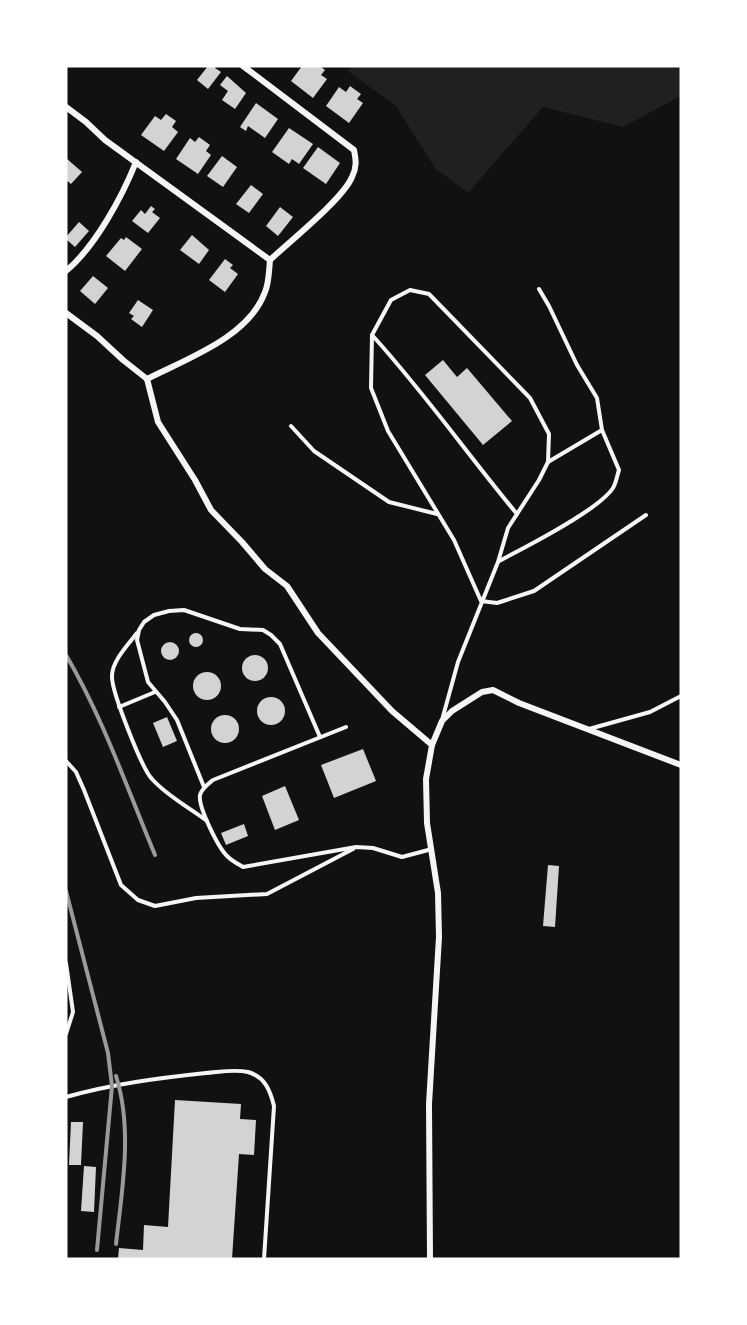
<svg xmlns="http://www.w3.org/2000/svg" width="747" height="1325" font-family="Montserrat,sans-serif">
  <style>
    .green { fill: #202020 }
    .building { fill: #d3d3d3 }
    .lines { fill: none; stroke-linecap: round; stroke-linejoin: round }
    .service { stroke: #f5f5f5; stroke-width: 4 }
    .minor { stroke: #f5f5f5; stroke-width: 6 }
    .rail { stroke: #9a9a9a; stroke-width: 4 }
  </style>
  <rect width="100%" height="100%" fill="#111"/>
  <path class="green" d="M352,66H681V96L623,127L543,107L468,193L435,168L396,106L348,71Z"/>
  <g class="building">
    <path d="M208,66H216L215,68L221,72L208,89L197,80Z"/>
    <path d="M302,66H320L325,70L321,75L327,79L313,98L291,81Z"/>
    <path d="M227,76L246,93L235,109L222,100L228,91L220,85Z"/>
    <path d="M350,86L361,94L357,99L363,103L349,123L326,106L339,87L346,92Z"/>
    <path d="M256,103L278,119L265,138L248,126L246,131L240,127Z"/>
    <path d="M166,114L176,121L172,127L178,132L164,151L141,135L155,116L161,120Z"/>
    <path d="M289,128L313,144L299,164L292,159L289,164L272,152Z"/>
    <path d="M199,137L210,145L206,151L211,155L198,174L176,159L190,138L195,142Z"/>
    <path d="M318,147L340,163L326,184L303,168Z"/>
    <path d="M222,156L237,167L223,187L207,176Z"/>
    <path d="M66,158L82,172L71,184L66,180Z"/>
    <path d="M251,185L263,194L249,213L236,204Z"/>
    <path d="M151,206L155,209L152,212L160,218L148,233L132,221L141,210L145,214Z"/>
    <path d="M280,207L293,217L278,236L266,226Z"/>
    <path d="M79,222L89,231L75,247L66,239V237Z"/>
    <path d="M192,235L209,250L199,264L180,250Z"/>
    <path d="M126,237L142,249L125,271L106,256L121,238L124,240Z"/>
    <path d="M225,259L233,265L230,268L238,274L225,292L209,280Z"/>
    <path d="M93,276L108,288L95,304L80,291Z"/>
    <path d="M138,300L153,310L142,327L131,319L134,316L129,313Z"/>
    <path d="M443,360L457,377L467,368L512,421L483,445L425,375Z"/>
    <circle cx="196" cy="640" r="7"/>
    <circle cx="170" cy="651" r="9"/>
    <circle cx="255" cy="668" r="13"/>
    <circle cx="207" cy="686" r="14"/>
    <circle cx="271" cy="711" r="14"/>
    <circle cx="225" cy="729" r="14"/>
    <path d="M167,717L177,741L163,747L153,723Z"/>
    <path d="M363,749L376,781L334,798L321,765Z"/>
    <path d="M285,786L299,820L275,830L262,796Z"/>
    <path d="M244,824L248,836L226,845L221,833Z"/>
    <path d="M548,865L559,866L555,927L543,926Z"/>
    <path d="M175,1100L241,1104L240,1119L256,1120L254,1155L239,1154L232,1259H118L119,1248L143,1250L144,1225L168,1227Z"/>
    <path d="M71,1122H83L81,1165H69Z"/>
    <path d="M84,1166L96,1167L94,1212L81,1211Z"/>
  </g>
  <g class="lines">
    <g class="service">
      <path d="M372,335C424,392 468,455 517,514"/>
      <path d="M291,426L314,451L389,502L437,514"/>
      <path d="M548,462L602,430"/>
      <path d="M499,561C524,548 599,510 613,488C616,483 617,476 619,470L602,430L597,398L577,365L549,306L539,289"/>
      <path d="M137,633C128,645 112,661 112,676C111,690 142,769 152,779C167,796 190,808 207,821"/>
      <path d="M119,707L155,692"/>
      <path d="M442,720L458,662L498,562L508,528L539,480L548,462L549,434L530,398L429,294L410,290L391,300L372,335L371,388L388,431L454,540L481,601L497,603L534,591L646,515"/>
      <path d="M346,727L213,780C208,784 202,788 200,795C198,807 218,847 227,856C232,861 238,864 243,867L356,847L373,848L402,857L432,849"/>
      <path d="M589,729L650,712L681,696"/>
      <path d="M66,761L76,772L84,790L121,885L138,900L155,906L196,898L267,894L353,849"/>
      <path d="M204,787L177,720L165,702L148,682L137,640L139,630L144,622L154,615L169,611L184,610L240,629L263,630L271,635L280,644L320,737"/>
      <path d="M66,963L73,1012L66,1034"/>
      <path d="M66,1097C112,1084 159,1078 206,1073C220,1072 234,1069 248,1072C265,1077 270,1090 274,1106L264,1259"/>
    </g>
    <g class="minor">
      <path d="M66,107L86,122L105,140L270,260"/>
      <path d="M66,271C95,247 122,197 136,162"/>
      <path d="M66,313L97,336L123,360L147,379L158,422L195,480L211,510L242,542L265,569L287,586L318,633L392,711L432,745L426,779L427,823L438,893L439,937L429,1104L430,1259"/>
      <path d="M147,379C186,359 249,337 265,292C269,283 269,270 270,260C289,242 343,199 352,177C357,167 356,160 354,150L243,66"/>
      <path d="M432,745L442,721L452,711L482,692L493,690L519,703L681,765"/>
    </g>
    <g class="rail">
      <path d="M66,655C103,718 127,788 155,855"/>
      <path d="M66,891L108,1053L112,1086L97,1250"/>
      <path d="M116,1244C122,1190 133,1129 116,1076"/>
    </g>
  </g>
  <rect width="747" height="1325" fill="none" stroke="#ffffff" stroke-width="135"/>
</svg>
